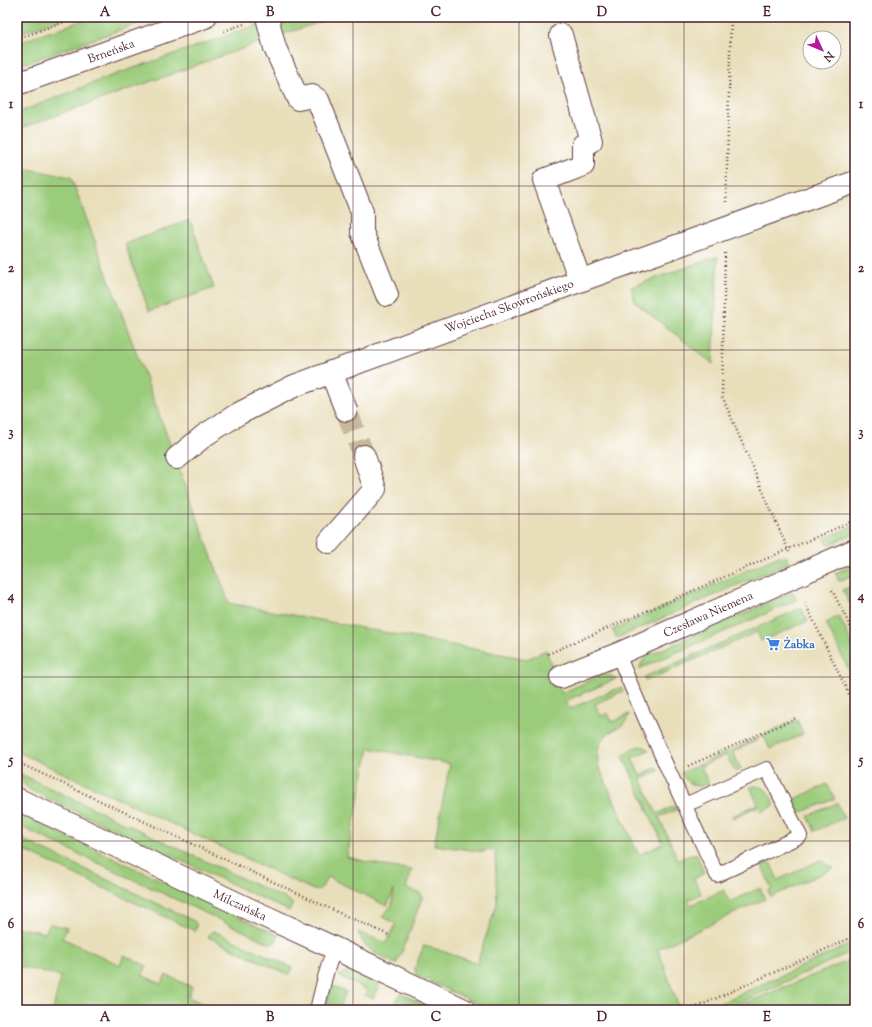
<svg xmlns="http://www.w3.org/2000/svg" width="872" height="1027" font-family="'Sorts Mill Goudy',serif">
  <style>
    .green { fill: #9bcc7b; stroke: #727653 }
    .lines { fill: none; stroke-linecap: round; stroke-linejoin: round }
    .street-tunnel { stroke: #c8b89d; stroke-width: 22; stroke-dasharray: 22 11; stroke-linecap: butt }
    .lane-casing { stroke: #623c40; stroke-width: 16 }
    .street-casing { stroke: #623c40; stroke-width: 24 }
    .path { stroke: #623c40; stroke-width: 2.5; stroke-dasharray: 1 3; stroke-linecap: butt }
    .lane { stroke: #fff; stroke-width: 14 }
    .street { stroke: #fff; stroke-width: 22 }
    .grid { fill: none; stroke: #4a1f2b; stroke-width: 1; stroke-opacity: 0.55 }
    .labels { text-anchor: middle; stroke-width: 3; stroke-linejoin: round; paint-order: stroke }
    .street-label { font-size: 12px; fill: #4a1f2b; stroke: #fff }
    .shop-label { font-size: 12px; font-weight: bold; fill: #366cbe; stroke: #fff; text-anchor: start }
    .neatline { fill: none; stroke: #4a1f2b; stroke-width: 1.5 }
    .grid-label { font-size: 13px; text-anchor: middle; font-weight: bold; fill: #4a1f2b }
  </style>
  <rect width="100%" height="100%" fill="#fff"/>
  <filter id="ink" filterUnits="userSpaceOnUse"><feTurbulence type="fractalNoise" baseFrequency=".025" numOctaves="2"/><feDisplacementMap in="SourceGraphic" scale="8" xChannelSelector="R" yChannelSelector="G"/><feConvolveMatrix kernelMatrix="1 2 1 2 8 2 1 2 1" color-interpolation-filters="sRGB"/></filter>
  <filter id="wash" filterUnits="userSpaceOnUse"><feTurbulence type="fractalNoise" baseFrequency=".012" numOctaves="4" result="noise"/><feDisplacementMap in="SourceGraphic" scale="16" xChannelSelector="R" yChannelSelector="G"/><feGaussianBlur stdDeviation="0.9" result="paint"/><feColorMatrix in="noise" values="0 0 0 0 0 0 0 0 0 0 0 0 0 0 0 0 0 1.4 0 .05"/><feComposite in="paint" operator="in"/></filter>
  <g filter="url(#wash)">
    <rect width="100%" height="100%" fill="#e8deba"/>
    <g class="green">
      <path d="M17,17H66L17,34Z"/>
      <path d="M92,17H157L17,66V43Z"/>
      <path d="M280,17H335L272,38L35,123L17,130V113L108,77Z"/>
      <path d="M17,167L71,177L229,603L527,659L546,650L562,693L602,675L612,676L616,679L565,701L569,709L621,687L623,691L595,704L601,716L608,713L612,722L629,714C625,727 619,726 609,733C597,742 596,753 599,767L639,855L663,844L623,756C631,748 640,742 649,750L632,758L640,775L657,767L659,771L641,779L657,814L674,806L676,810L659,817L678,860L696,853L704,873L694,879L701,894L688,900L691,905L724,890L729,902L760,888L765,899L658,949L680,1010H491L416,975L415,968L424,945L477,963L497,903L495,851L487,849L485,852L434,845L450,764L369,748L347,857L385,866L412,870L406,888L420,893L422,895V898L402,952L396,964C380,956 364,950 358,932L386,943L396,924L382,917L392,905L394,890L387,906L328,877L322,887L318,890H313L18,752L19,749L17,748Z"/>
      <path d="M190,220L214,288L149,311L125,244Z"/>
      <path d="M718,256L713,364L635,302L631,287Z"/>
      <path d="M855,525V534L828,545L825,538Z"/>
      <path d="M779,556L787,557L790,562L617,638L612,630Z"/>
      <path d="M855,565V574L839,581L835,573Z"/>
      <path d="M855,584V601L849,603L843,590Z"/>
      <path d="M793,592L797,600L639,669C641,663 643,660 647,656Z"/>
      <path d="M801,608L808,621L761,641L757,632L646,681L644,677Z"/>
      <path d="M839,616L855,650V676L852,677L826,623Z"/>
      <path d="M797,720L803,734L770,749L763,735Z"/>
      <path d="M758,738V740L733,752L741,769L735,772L726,755L701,767L709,784C696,789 688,785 681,773Z"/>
      <path d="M18,773L290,901C294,905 292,907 289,911L30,790C24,785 21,780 18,773Z"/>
      <path d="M827,784L835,799L799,813L793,800Z"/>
      <path d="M755,786C768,787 770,795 775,805L761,812L758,806L733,818L732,816L758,804L750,787Z"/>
      <path d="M837,803L844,818L815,831L808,816Z"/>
      <path d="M17,813L278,935L276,942L271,944L17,825Z"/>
      <path d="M17,837L194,921C197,924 197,927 195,931L17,847Z"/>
      <path d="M820,860L834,868L771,897L768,891L772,889L762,866L770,862L778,880Z"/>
      <path d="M50,924L64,927L67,928L62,938L120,965L124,955L147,966L142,975L161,984L166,975L192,987L188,997L217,1010H53L61,976L17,966V927L45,933Z"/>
      <path d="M214,931L293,968L289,975L208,937L211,932Z"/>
      <path d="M855,942V950L724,1010H705Z"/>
      <path d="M855,958V1010H729Z"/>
      <path d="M353,971L380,984L373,998L365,995L367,990L339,976L345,972Z"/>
      <path d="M332,986L346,992L339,1007L343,1010H325L329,994Z"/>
      <path d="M400,993L436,1010H398L393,1008Z"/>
    </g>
  </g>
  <g filter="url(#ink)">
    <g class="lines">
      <path class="street-tunnel" d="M346,410L364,456"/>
      <defs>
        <g id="lane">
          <path d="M618,654C648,729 683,802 717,875L800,836L767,769L685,805"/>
          <path d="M317,1010L325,977L334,948"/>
        </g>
        <g id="street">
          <path d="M267,17L275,48L298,99L312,96L318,100L362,212V232L387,295"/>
          <path d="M561,35L591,141L583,145V165L544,180L580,280"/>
          <path d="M17,84L205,17"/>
          <path d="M331,372L346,410"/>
          <path d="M177,458L205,435L238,414L294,386L593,276L855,182"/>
          <path d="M329,542L375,489L364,456"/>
          <path d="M561,677L618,654L855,550"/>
          <path d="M17,799L253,911L334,948L464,1010"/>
        </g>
      </defs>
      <use href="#lane" class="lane-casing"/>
      <use href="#street" class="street-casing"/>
      <g class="path">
        <path d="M224,31L244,24"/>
        <path d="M17,39L78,17"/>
        <path d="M726,202L731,17"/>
        <path d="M725,253L722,396L789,552"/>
        <path d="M832,590L855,636"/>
        <path d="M805,603L855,707"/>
        <path d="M548,654L855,520"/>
        <path d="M17,762L344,915L389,935"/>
        <path d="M688,766L796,718"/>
        <path d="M690,1010L855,936"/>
      </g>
      <use href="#lane" class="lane"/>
      <use href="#street" class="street"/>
    </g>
  </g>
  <path class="grid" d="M188,17V1010M353,17V1010M519,17V1010M684,17V1010M17,186H855M17,350H855M17,514H855M17,677H855M17,841H855"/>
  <defs>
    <symbol id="supermarket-bare" viewBox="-9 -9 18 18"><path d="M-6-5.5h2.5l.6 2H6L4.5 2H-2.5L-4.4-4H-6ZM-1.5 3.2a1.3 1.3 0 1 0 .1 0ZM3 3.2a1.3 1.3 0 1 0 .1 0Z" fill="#3f7fe0" stroke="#fff" stroke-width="2.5" paint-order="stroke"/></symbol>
  </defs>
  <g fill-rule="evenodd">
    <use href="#supermarket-bare" x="763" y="634" width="20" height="20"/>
  </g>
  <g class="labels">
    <g class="street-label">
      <text transform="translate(111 51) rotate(-20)" y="4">Brneńska</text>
      <text transform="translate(509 306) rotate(-20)" y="4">Wojciecha Skowrońskiego</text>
      <text transform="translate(708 614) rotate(-24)" y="4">Czesława Niemena</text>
      <text transform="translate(240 905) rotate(25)" y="4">Milczańska</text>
    </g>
    <g class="shop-label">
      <text x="784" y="648">Żabka</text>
    </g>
  </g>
  <rect width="872" height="1027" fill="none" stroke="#fff" stroke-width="44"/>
  <g transform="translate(822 50) rotate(134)"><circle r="19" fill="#ffffff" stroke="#b7a5aa"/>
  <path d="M0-3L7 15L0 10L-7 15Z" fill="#b5179e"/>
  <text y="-6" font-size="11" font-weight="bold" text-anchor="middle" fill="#4a1f2b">N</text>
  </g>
  <rect x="22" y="22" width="828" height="983" class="neatline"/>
  <g class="grid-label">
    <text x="105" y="16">A</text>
    <text x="270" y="16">B</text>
    <text x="436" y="16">C</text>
    <text x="602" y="16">D</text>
    <text x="767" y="16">E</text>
    <text x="11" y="108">1</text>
    <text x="861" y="108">1</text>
    <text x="11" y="272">2</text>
    <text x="861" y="272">2</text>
    <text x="11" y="436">3</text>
    <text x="861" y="436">3</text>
    <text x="11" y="600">4</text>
    <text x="861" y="600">4</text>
    <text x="11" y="764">5</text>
    <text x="861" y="764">5</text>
    <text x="11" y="928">6</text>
    <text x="861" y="928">6</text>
    <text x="105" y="1021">A</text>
    <text x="270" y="1021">B</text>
    <text x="436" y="1021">C</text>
    <text x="602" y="1021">D</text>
    <text x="767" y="1021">E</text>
  </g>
</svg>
